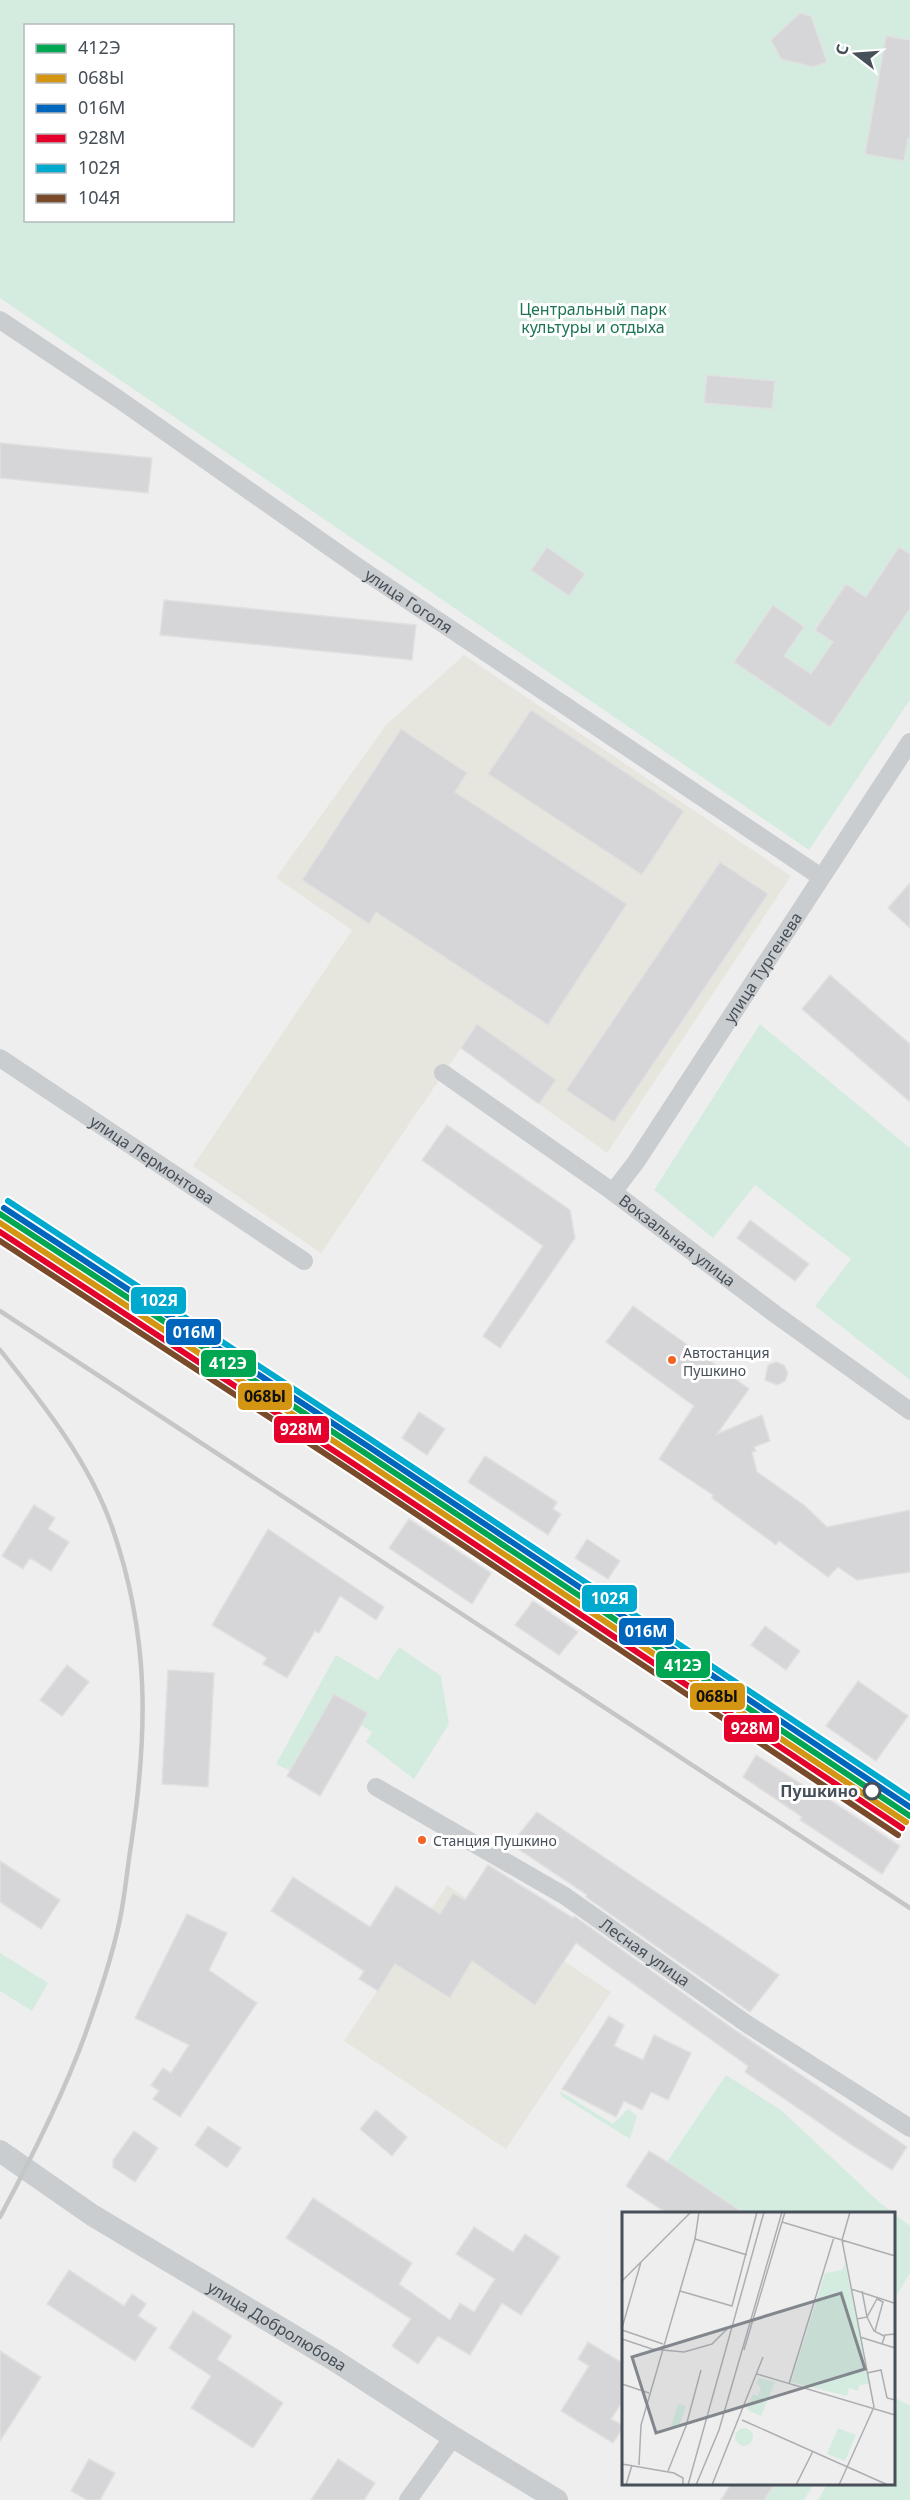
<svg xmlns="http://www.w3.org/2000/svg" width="910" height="2500" font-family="'Noto Sans',sans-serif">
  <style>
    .commercial { fill: #e7e6de }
    .green { fill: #d4ece0; fill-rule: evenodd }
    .building { fill: #d6d6d8; stroke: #e0e0e1; stroke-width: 1.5 }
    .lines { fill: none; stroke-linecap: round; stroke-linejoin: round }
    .minor { stroke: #cacdcf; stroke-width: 18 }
    .tertiary { stroke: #cacdcf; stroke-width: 22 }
    .rail { stroke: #c4c6c8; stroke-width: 4.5 }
    .rail-1-casing { stroke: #fff; stroke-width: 10 }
    .rail-2-casing { stroke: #fff; stroke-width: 10 }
    .rail-3-casing { stroke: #fff; stroke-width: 10 }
    .rail-4-casing { stroke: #fff; stroke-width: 10 }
    .rail-5-casing { stroke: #fff; stroke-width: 10 }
    .rail-6-casing { stroke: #fff; stroke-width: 10 }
    .rail-1 { stroke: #00a651; stroke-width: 6 }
    .rail-2 { stroke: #d49512; stroke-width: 6 }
    .rail-3 { stroke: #0065bd; stroke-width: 6 }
    .rail-4 { stroke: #e4002b; stroke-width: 6 }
    .rail-5 { stroke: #00a9ce; stroke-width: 6 }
    .rail-6 { stroke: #7a4b2a; stroke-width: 6 }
    .bus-dot { fill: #f26522; stroke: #fff; stroke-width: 2 }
    .stop-dot { fill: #fff; stroke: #474f59; stroke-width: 3 }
    .labels { text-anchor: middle; stroke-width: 6; stroke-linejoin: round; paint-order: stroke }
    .bus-label { font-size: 14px; fill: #474f59; stroke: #fff; text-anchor: start }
    .park-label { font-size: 16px; fill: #1d7553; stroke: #fff }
    .street-label { font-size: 16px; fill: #474f59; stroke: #fff }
    .stop-label { font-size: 16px; font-weight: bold; fill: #474f59; stroke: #fff; text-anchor: end }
    .inset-road { fill: none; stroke: #acaeb2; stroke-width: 1.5 }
    .view { fill: #82878d; fill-opacity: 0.15; stroke: #82878d; stroke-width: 3 }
    .inset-edge { fill: none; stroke: #474f59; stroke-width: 3 }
    .line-badge { stroke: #fff; stroke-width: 2 }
    .badge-label { font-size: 16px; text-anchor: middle; font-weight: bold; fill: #fff }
    .pale-badge-label { font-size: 16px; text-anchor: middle; font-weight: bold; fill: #111 }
  </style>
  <rect width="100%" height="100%" fill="#efeeee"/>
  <g class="commercial">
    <path d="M464,655L791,876L607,1153L461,1048L321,1253L193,1166L352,930L276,878L386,725Z"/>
    <path d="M447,1885L611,1992L506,2149L344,2041Z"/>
  </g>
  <g class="green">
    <path d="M0,0H910V700L809,850L0,298ZM26,26H232V220H26Z"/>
    <path d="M760,1024L910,1148V1380L815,1306L851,1259L755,1185L713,1238L654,1190Z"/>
    <path d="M399,1647L441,1676L449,1724L414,1779L366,1742L372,1732L361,1725L368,1713L335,1694L290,1771L276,1764L336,1655L378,1680Z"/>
    <path d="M0,1953L48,1983L32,2011L0,1991Z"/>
    <path d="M726,2075L781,2110L879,2202L910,2226V2273L894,2300V2214L745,2213L667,2162Z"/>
    <path d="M560,2091L613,2124L628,2109L637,2116L630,2139L561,2096Z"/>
    <path d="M894,2397L910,2406V2500H818L827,2484H894Z"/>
    <path d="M775,2484H814L804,2500H764Z"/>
  </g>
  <g class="building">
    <path d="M800,13L811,16L827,62L813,67L781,59L771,40Z"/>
    <path d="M886,36L910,40V138H908L904,161L865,154Z"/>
    <path d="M707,375L775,381L772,409L704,403Z"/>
    <path d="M0,443L152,458L148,493L0,478Z"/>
    <path d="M547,547L585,574L569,596L531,570Z"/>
    <path d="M899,547L910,554V609L830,727L734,662L773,605L804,627L784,656L811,674L833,642L815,630L846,584L866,597Z"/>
    <path d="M164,600L416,625L412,660L160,635Z"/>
    <path d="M531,710L684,811L642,875L488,774Z"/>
    <path d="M401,729L467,773L455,792L627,904L548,1025L376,912L369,924L302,880Z"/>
    <path d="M720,862L768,894L614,1122L566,1090Z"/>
    <path d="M910,883V928L888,908Z"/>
    <path d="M830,975L910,1044V1102L802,1009Z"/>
    <path d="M477,1024L556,1080L539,1104L461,1048Z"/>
    <path d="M447,1125L570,1210L575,1238L500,1348L483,1336L543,1246L422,1160Z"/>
    <path d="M750,1220L809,1264L795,1281L737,1238Z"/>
    <path d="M633,1306L749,1389L717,1434L762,1415L770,1441L754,1447L756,1451L752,1452L757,1472L804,1505L827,1527L910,1510V1572L857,1580L838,1567L828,1577L779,1541L776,1545L712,1498L713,1495L659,1459L694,1406L606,1342Z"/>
    <path d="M776,1362L784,1365L788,1373L785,1381L777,1385L765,1380L768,1365Z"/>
    <path d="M419,1412L445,1429L427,1455L402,1438Z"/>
    <path d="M485,1456L557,1502L553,1509L561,1514L548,1535L468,1482Z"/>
    <path d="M34,1505L55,1518L48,1529L69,1542L51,1571L30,1558L23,1569L2,1556Z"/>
    <path d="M409,1519L491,1573L472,1604L389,1548Z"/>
    <path d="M268,1529L384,1607L376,1620L340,1596L319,1633L315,1631L287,1678L263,1664L267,1658L212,1625Z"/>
    <path d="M587,1539L620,1561L608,1579L575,1558Z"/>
    <path d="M533,1601L578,1632L559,1655L515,1625Z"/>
    <path d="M765,1626L800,1651L786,1670L751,1645Z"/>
    <path d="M67,1665L89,1682L62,1716L40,1700Z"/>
    <path d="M168,1670L214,1673L208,1787L162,1784Z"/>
    <path d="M858,1681L908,1716L876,1761L826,1726Z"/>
    <path d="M334,1694L368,1713L320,1796L287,1776Z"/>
    <path d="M756,1755L817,1794L818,1792L900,1846L882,1874L800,1820L802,1817L743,1777Z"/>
    <path d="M537,1812L779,1975L750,2012L586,1897L587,1895L511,1844Z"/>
    <path d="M0,1861L60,1900L41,1929L0,1902Z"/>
    <path d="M488,1865L573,1918L574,1916L735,2030L907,2147L892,2170L855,2147L745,2072L748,2066L576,1943L535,2005L472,1961L450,1998L395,1964L378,1991L359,1979L364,1971L271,1911L293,1877L370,1927L396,1886L440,1914L453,1893L465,1900Z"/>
    <path d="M187,1914L227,1933L209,1970L257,2003L180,2117L153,2099L159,2091L151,2085L163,2068L171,2073L189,2045L135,2018Z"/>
    <path d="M609,2016L624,2025L614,2046L643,2060L654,2035L691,2053L668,2100L651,2092L642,2110L624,2101L616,2117L562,2089Z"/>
    <path d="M376,2110L407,2137L392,2156L360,2129Z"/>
    <path d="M208,2126L241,2148L227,2168L195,2145Z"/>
    <path d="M134,2131L158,2148L135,2182L113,2167V2160Z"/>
    <path d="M649,2151L667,2162L745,2214H668L626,2186Z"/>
    <path d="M313,2198L412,2263L399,2284L450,2320L460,2303L474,2312L495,2279L456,2254L474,2227L513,2252L525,2234L560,2257L521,2315L502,2303L470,2355L438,2336L418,2364L392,2346L411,2319L286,2238Z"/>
    <path d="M69,2270L124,2306L132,2294L146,2304L138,2316L157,2328L135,2361L47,2304Z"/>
    <path d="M193,2311L232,2336L217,2359L283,2403L253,2448L191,2408L211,2376L169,2348Z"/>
    <path d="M588,2342L624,2364V2399L611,2419L624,2426L613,2443L561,2411L589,2366L578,2359Z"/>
    <path d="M0,2351L41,2377L0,2441Z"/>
    <path d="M89,2459L115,2473L100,2500H87L71,2491Z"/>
    <path d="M338,2459L375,2483L364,2500H311Z"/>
    <path d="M731,2484H775L764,2500H721Z"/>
  </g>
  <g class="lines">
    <g class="minor">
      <path id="s1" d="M0,320L117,398L358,567L821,877"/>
      <path id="s2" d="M0,1058L304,1261"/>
      <path id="s3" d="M443,1073L613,1192L775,1314L910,1411"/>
      <path id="s4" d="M613,1192L636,1162L910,742"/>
      <path id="s5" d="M376,1787L565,1896L747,2024L910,2128"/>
      <path d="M408,2500L453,2437"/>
    </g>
    <path class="tertiary" id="s6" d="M0,2151L92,2215L334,2360L453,2437L557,2500"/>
    <g class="rail">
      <path d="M0,1311L910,1908"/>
      <path d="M0,1350C43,1404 89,1461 112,1527C150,1636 148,1733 131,1845C127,1870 125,1895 120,1919C112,1958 98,1998 85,2035C62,2098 31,2159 0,2217"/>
    </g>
    <defs>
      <path id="rail-1" d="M0,1214L362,1451L910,1816"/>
      <path id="rail-2" d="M0,1223L358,1457L906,1822"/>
      <path id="rail-3" d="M4,1208L366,1445L910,1807"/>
      <path id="rail-4" d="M0,1232L354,1464L902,1828"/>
      <path id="rail-5" d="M8,1201L370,1439L910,1798"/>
      <path id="rail-6" d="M0,1241L350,1470L898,1835"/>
    </defs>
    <use href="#rail-1" class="rail-1-casing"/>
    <use href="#rail-2" class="rail-2-casing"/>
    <use href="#rail-3" class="rail-3-casing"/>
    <use href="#rail-4" class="rail-4-casing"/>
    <use href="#rail-5" class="rail-5-casing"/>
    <use href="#rail-6" class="rail-6-casing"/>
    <use href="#rail-1" class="rail-1"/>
    <use href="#rail-2" class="rail-2"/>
    <use href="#rail-3" class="rail-3"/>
    <use href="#rail-4" class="rail-4"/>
    <use href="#rail-5" class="rail-5"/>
    <use href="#rail-6" class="rail-6"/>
  </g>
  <g class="bus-dot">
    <circle cx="672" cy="1360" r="5"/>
    <circle cx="422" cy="1840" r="5"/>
  </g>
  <circle class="stop-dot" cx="872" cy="1791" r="8"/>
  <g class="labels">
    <g class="bus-label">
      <text x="683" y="1358">Автостанция<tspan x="683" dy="18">Пушкино</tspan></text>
      <text x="433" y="1846">Станция Пушкино</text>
    </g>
    <g class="park-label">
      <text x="593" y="315">Центральный парк<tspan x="593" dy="18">культуры и отдыха</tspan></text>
    </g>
    <g class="street-label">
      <text dy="6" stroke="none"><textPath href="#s1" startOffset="496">улица Гоголя</textPath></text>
      <text dy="6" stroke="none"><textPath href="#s4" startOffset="270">улица Тургенева</textPath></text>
      <text dy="6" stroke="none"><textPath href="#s2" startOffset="183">улица Лермонтова</textPath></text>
      <text dy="6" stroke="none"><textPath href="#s3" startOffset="288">Вокзальная улица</textPath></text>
      <text dy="6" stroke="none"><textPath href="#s5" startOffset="316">Лесная улица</textPath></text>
      <text dy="6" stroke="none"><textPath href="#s6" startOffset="328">улица Добролюбова</textPath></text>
    </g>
    <g class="stop-label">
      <text x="858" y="1797">Пушкино</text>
    </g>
  </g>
  <g transform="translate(622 2212)">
    <rect width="273" height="273" fill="#efeeee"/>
    <path d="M223,50L247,172L238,173L236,179L227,176L225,184L169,170L203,61L220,58ZM137,166L153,170L139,204L125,198L131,182L136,184L139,175L134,172ZM56,192L64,194L56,216L49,214ZM216,216L234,223L223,249L205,242ZM113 225a9 9 0 1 1 18 0a9 9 0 1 1-18 0Z" fill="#d4ece0"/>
    <path class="inset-road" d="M160,10L273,44M73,27L125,43M0,69L69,0M229,77L272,91M58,79L110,94L135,0M256,85L245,105L252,119L262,124M235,107L245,105L240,79M0,116L19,50M0,118L41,132M253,119L261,90L255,87M238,125L273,136M0,127L30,137L62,140L90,132L106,116M260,132L263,123L273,122M122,138L163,0M245,161L259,158L265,186L273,188M135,162L273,203M0,172L27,181M167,172L212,25M120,208L266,273M0,252L52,261L61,266V273M17,253L19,213L73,27L77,0M46,259L64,214L79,158M4,273L10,253M66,273L142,0M74,273L97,218L160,0M90,273L141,145M174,273L191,239M217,273L252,195L220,28L228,0"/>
    <path class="view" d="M219,81L243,157L34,221L10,145Z"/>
    <rect width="273" height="273" class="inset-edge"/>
  </g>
  <g class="line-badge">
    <rect x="130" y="1286" width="57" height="29" rx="6" fill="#00a9ce"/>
    <rect x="165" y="1318" width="57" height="28" rx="6" fill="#0065bd"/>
    <rect x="200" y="1349" width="57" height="29" rx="6" fill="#00a651"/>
    <rect x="237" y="1382" width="56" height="29" rx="6" fill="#d49512"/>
    <rect x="273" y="1415" width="57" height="29" rx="6" fill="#e4002b"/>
    <rect x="581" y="1584" width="57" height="29" rx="6" fill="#00a9ce"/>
    <rect x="618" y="1617" width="57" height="29" rx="6" fill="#0065bd"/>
    <rect x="655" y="1650" width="56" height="29" rx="6" fill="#00a651"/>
    <rect x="689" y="1682" width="57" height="29" rx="6" fill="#d49512"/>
    <rect x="723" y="1714" width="57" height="29" rx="6" fill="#e4002b"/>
  </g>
  <g class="badge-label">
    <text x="159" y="1306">102Я</text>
    <text x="194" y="1338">016М</text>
    <text x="228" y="1369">412Э</text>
    <text x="301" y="1435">928М</text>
    <text x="610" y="1604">102Я</text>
    <text x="646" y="1637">016М</text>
    <text x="683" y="1671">412Э</text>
    <text x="752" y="1734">928М</text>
  </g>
  <g class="pale-badge-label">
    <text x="265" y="1402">068Ы</text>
    <text x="717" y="1702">068Ы</text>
  </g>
  <rect x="24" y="24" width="210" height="198" fill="#ffffff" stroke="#b5b9bd" stroke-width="1.5"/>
  <rect x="36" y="44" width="30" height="9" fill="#00a651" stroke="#b5b9bd" stroke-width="1.5"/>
  <text x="78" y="54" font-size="18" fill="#474f59">412Э</text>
  <rect x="36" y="74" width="30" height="9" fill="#d49512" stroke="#b5b9bd" stroke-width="1.5"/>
  <text x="78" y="84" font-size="18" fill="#474f59">068Ы</text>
  <rect x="36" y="104" width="30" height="9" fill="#0065bd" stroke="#b5b9bd" stroke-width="1.5"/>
  <text x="78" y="114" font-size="18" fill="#474f59">016М</text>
  <rect x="36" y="134" width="30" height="9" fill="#e4002b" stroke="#b5b9bd" stroke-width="1.5"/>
  <text x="78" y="144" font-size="18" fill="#474f59">928М</text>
  <rect x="36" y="164" width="30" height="9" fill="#00a9ce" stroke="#b5b9bd" stroke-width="1.5"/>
  <text x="78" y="174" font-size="18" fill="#474f59">102Я</text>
  <rect x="36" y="194" width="30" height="9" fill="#7a4b2a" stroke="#b5b9bd" stroke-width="1.5"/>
  <text x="78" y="204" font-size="18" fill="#474f59">104Я</text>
  <g transform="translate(856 54) rotate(287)" stroke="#ffffff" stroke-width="4.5" paint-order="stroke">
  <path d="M0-4.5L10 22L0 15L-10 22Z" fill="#474f59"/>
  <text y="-9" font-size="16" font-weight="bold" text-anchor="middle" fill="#474f59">С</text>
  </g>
</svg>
